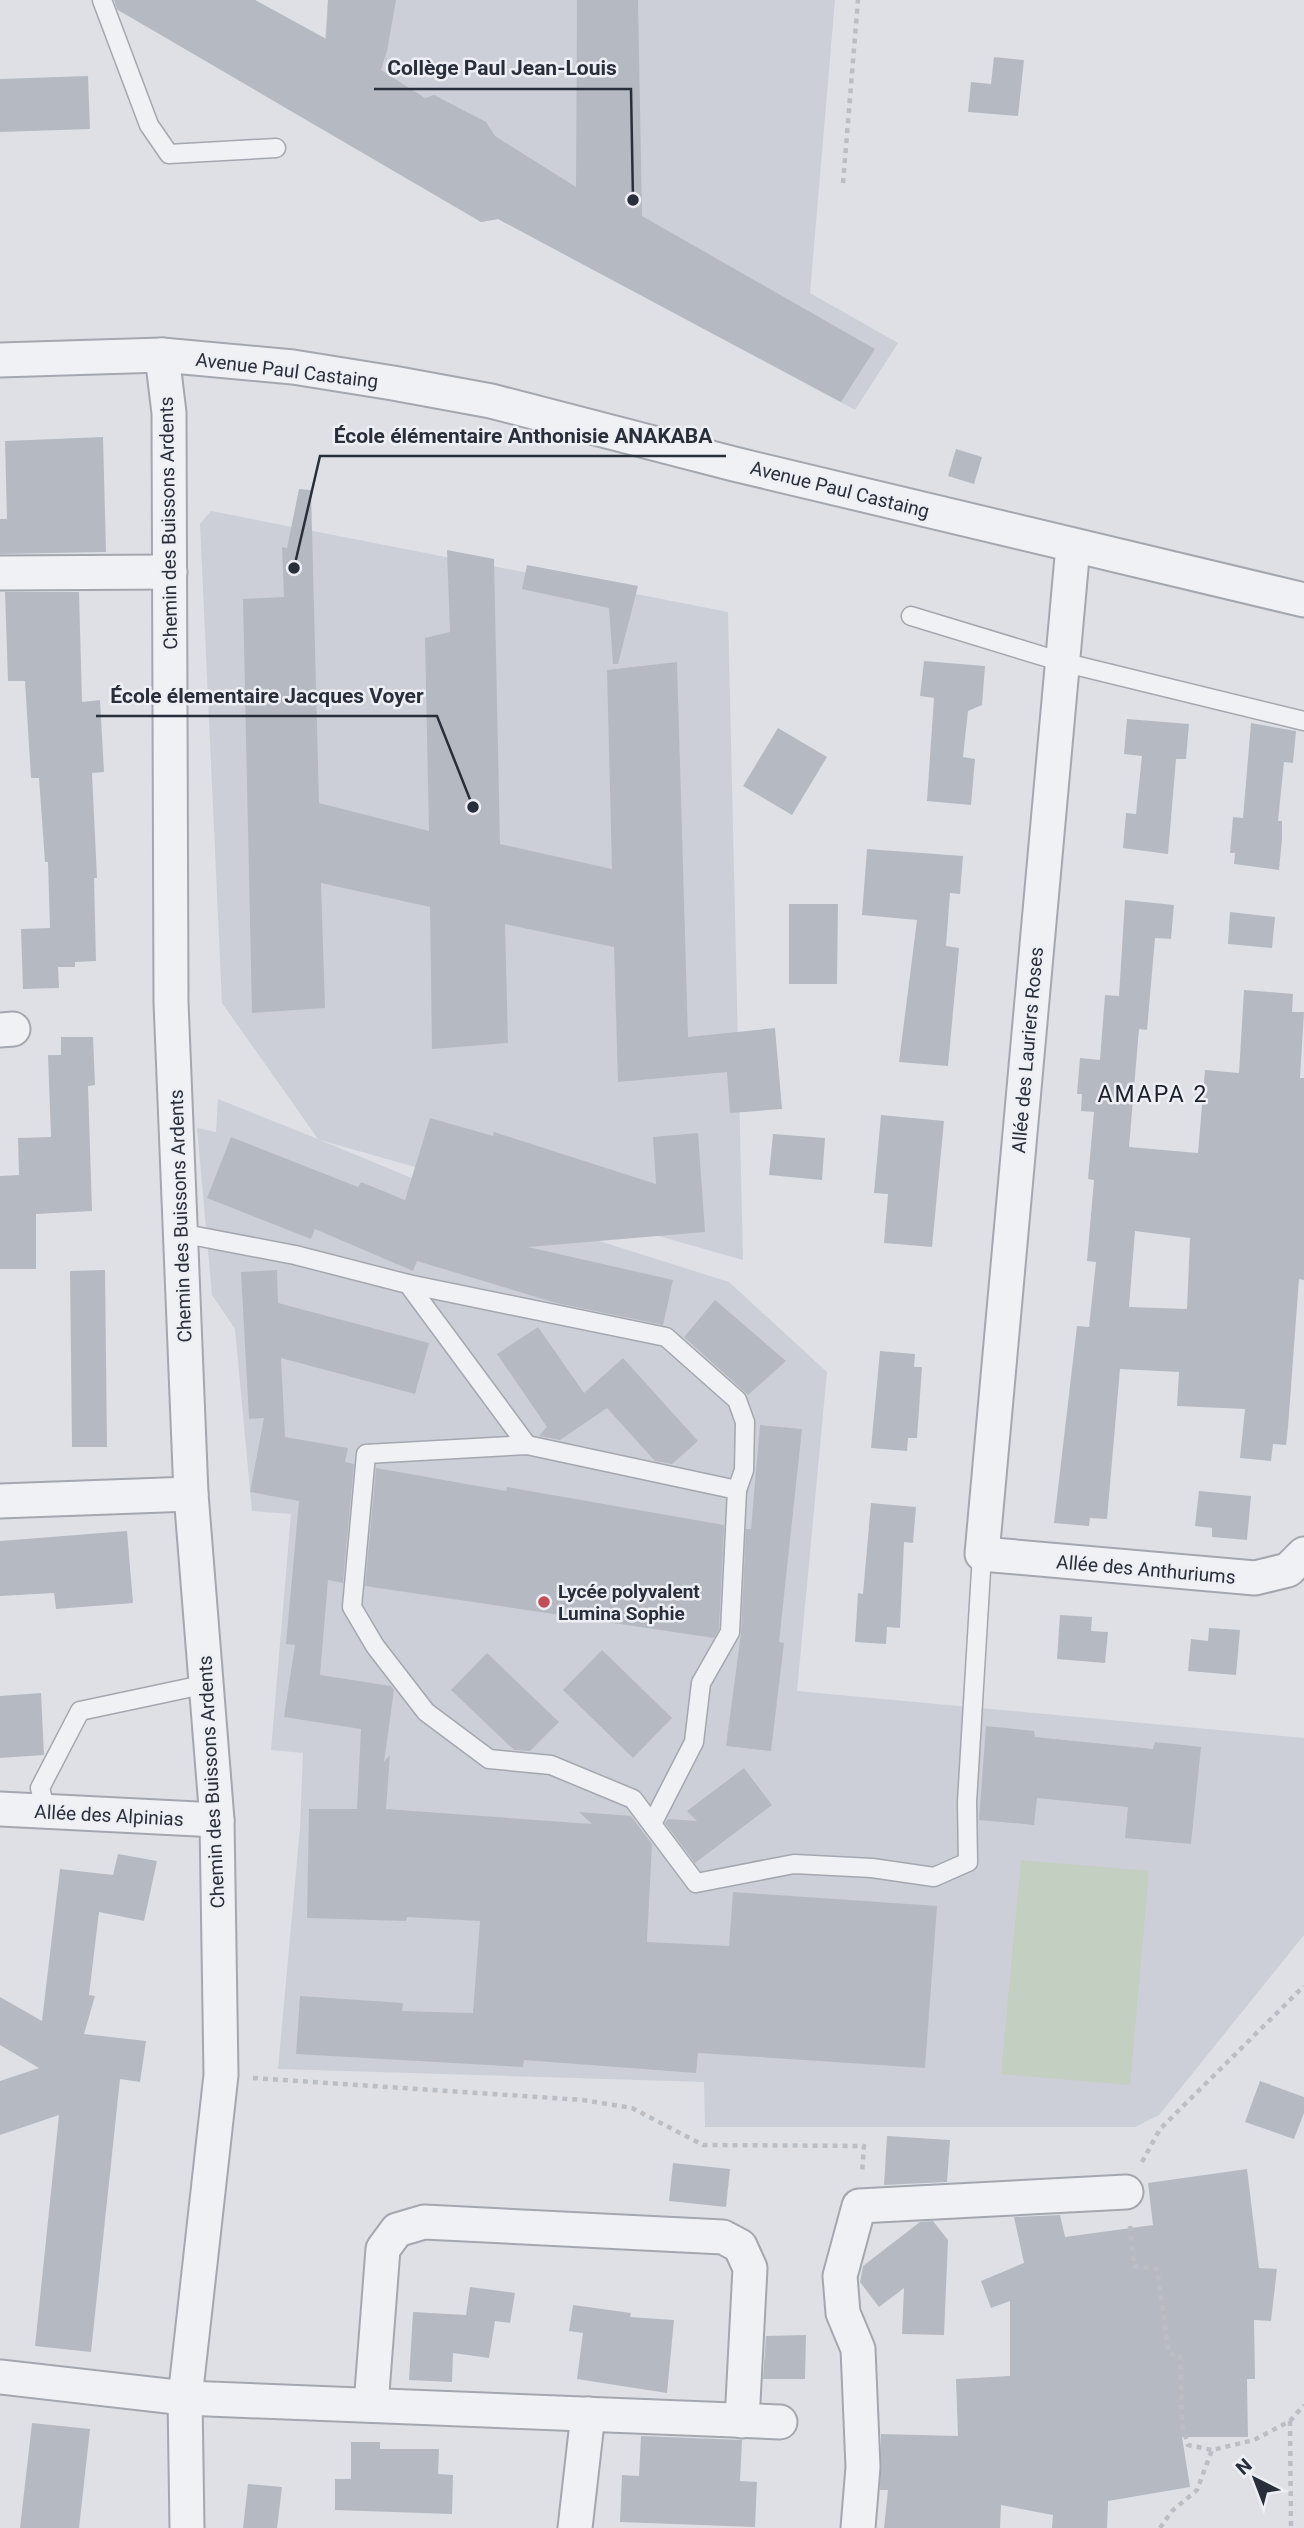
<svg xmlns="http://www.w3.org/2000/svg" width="1304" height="2528" font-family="Roboto,sans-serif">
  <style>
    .built { fill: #cccfd7 }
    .green { fill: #c3cfc0 }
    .building { fill: #b5bac2; fill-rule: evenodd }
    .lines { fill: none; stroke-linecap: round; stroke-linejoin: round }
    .service-casing { stroke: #a4a7af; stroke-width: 21 }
    .minor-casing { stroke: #a4a7af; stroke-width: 37 }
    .path { stroke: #bcbec5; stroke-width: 4.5; stroke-dasharray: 5 5; stroke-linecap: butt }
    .service { stroke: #f0f1f5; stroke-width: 18 }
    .minor { stroke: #f0f1f5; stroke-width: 33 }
    .poi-dot { fill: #c04e59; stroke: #edeff4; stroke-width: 2.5 }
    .labels { text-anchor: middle; stroke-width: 5; stroke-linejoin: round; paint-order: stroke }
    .street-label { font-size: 19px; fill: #292e3b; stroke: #edeff4 }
    .poi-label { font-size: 19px; font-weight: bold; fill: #292e3b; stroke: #edeff4; text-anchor: start }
    .quarter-label { font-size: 23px; letter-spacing: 2px; fill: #1b202c; stroke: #edeff4 }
    .leader { fill: none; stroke: #292e3b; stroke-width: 2.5 }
    .callout-dot { fill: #292e3b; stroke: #edeff4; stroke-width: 2.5 }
    .callout-label { font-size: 21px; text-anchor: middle; font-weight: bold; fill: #292e3b; stroke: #edeff4; stroke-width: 5; stroke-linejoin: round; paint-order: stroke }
  </style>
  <rect width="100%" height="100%" fill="#dee0e6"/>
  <g class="built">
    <path d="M118,0H255L325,38L328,0H835L810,293L898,343L855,410L498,219L481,222L418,180L113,7Z"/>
    <path d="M211,511L728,612L743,1260L320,1140L450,1194L729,1282L827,1372L797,1691L1304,1738V1935L1159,2115L1135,2127H705L704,2082L278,2069L300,1828L303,1753L271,1750L291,1514L252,1511L235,1329L212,1295L197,1128L216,1132L218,1099L318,1139L222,1003L200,524Z"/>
  </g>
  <path class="green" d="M1021,1860L1149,1871L1130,2085L1001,2074Z"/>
  <g class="building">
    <path d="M114,0H255L326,39L328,0H396L387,51L381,70L425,98L434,95L486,122L495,136L576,187L577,0H638L642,216L875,349L841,402L498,219L481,222L118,10Z"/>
    <path d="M994,57L1024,60L1018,116L968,112L971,82L991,84Z"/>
    <path d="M88,76L90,129L0,132V79Z"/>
    <path d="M103,437L106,552L0,554V519H7L5,441Z"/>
    <path d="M956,449L982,457L974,484L948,476Z"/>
    <path d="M299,489L311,490L319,803L429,831L425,638L450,632L447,550L494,559L500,844L612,869L607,670L677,662L688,1037L775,1028L782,1109L730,1113L727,1072L618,1082L614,947L505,924L508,1043L432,1049L430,907L321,883L325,1008L252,1013L243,599L284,597L282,547L287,548Z"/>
    <path d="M527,565L638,586L618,664H613L609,608L522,589Z"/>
    <path d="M5,592H79L82,702L100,700L104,772L92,773L97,878H94L96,961L75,962V967H58L59,988L23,989L21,929L50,928L48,862H45L39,778H31L25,681H8Z"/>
    <path d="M924,661L985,666L982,705L968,711L963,757L975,759L971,805L927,801L934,698L920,696Z"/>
    <path d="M1127,719L1189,724L1186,759H1176L1168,854L1123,848L1126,813L1136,814L1142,756L1124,754Z"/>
    <path d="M1251,723L1296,731L1293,763L1284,762L1278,821H1282V839L1279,870L1234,864L1235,853H1230L1233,817L1243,818Z"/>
    <path d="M778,728L827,757L792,815L743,786Z"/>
    <path d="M867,849L963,856L960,894L950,893L946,946L959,948L948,1066L899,1062L917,920L862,915Z"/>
    <path d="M1125,900L1174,905L1171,939L1155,938L1147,1030L1139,1029L1129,1147L1198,1153L1205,1070L1239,1073L1244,990L1293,994L1292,1012H1304L1300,1078H1304V1280L1299,1279L1288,1427L1286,1445L1273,1444L1271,1461L1240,1458L1245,1409L1177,1406L1179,1372L1120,1369L1107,1519L1090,1518L1089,1526L1054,1523L1077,1326L1089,1327L1096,1262L1087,1261L1094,1180L1088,1179L1094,1112L1081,1111L1082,1094H1077L1080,1058L1100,1060L1105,995L1119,996ZM1135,1231L1190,1238L1187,1309L1129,1307Z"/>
    <path d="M789,904H838L837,984H789Z"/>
    <path d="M1230,912L1275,917L1272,948L1228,944Z"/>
    <path d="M61,1037H93L95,1085L88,1086L92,1211L36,1214V1269H0V1176L19,1175L18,1138L51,1137L48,1055H61Z"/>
    <path d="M881,1115L944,1121L932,1247L884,1243L888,1194L874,1193Z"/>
    <path d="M430,1118L493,1136L494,1132L656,1184L653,1137L698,1133L705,1232L528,1247L673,1280L663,1325L556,1303L417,1261L413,1271L315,1229L311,1239L207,1198L231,1137L358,1187L361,1182L405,1200Z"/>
    <path d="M773,1134L825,1138L822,1180L769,1175Z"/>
    <path d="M105,1270L107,1447H72L70,1271Z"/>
    <path d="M277,1270L278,1303L429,1343L415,1394L281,1358L285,1437L348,1448L345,1462L354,1464L343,1583L328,1580L320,1675L391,1686L394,1690L384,1762L390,1755L386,1809L592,1824L579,1812L631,1816L652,1844L647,1942L729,1946L733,1892L937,1906L925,2068L698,2053L696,2073L524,2060L523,2067L296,2054L300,1996L403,2003L402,2011L473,2013L480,1921L407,1917L406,1921L307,1918L309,1809H357L361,1729L284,1717L295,1645L286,1644L299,1501L250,1492L264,1418L249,1419L241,1272Z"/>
    <path d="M715,1300L786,1361L748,1395L684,1337Z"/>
    <path d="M538,1327L584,1393L623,1358L698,1441L672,1464L655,1461L607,1408L560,1440L539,1436L547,1427L497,1354Z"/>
    <path d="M880,1351L915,1354L914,1367H922L917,1438H908L907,1451L871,1448Z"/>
    <path d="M760,1425L802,1429L779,1642L784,1643L771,1751L726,1746L741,1633L746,1529H751Z"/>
    <path d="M376,1468L506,1491L507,1487L724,1525L719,1629L714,1638L365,1586Z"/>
    <path d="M1199,1491L1251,1496L1247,1540L1212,1537V1528L1195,1526Z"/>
    <path d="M871,1503L916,1507L913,1543L904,1542L900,1628L887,1627L886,1644L855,1642L858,1593L863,1594Z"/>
    <path d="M127,1531L133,1603L56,1609L54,1593L0,1596V1541Z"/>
    <path d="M1060,1615L1092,1617L1091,1631L1108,1632L1105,1663L1057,1659Z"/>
    <path d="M1209,1628L1240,1630L1236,1675L1188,1671L1191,1639L1208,1641Z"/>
    <path d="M602,1650L672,1718L633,1758L563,1690Z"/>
    <path d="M487,1653L559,1722L530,1751L514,1750L451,1690Z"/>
    <path d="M41,1693L44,1755L0,1758V1696Z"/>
    <path d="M986,1726L1034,1731L1035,1737L1153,1749L1155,1742L1201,1747L1191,1844L1125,1838L1128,1807L1037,1798L1034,1825L979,1820Z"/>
    <path d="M744,1768L772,1805L695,1863L665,1823L668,1819L697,1821L687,1811Z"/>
    <path d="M118,1854L157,1861L144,1921L99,1912L89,1995L95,1996L84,2034L146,2041L140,2082L120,2079L91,2352L35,2346L59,2115L0,2135V2081L39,2068L0,2045V1997L42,2021L60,1869L113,1875Z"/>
    <path d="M1260,2081L1304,2097V2113L1294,2139L1245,2122Z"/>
    <path d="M887,2136L950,2140L947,2182L884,2185Z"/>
    <path d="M673,2163L730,2169L726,2207L669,2201Z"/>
    <path d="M1247,2169L1259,2268L1277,2269L1271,2321L1254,2320L1255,2379H1247L1248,2437H1182L1190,2487L1108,2501L1107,2528H1052L1053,2515L1001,2505L1000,2528H884L888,2490H880L881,2434L958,2436L956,2379L1010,2376V2301L991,2308L981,2281L1024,2263L1014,2217L1060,2215L1065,2237L1153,2225L1148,2183Z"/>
    <path d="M933,2221L948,2240L944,2335L902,2334L904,2288L879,2307L860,2282L863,2266L920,2222Z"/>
    <path d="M470,2287L515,2293L510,2323L495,2321L489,2358L453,2353L452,2382L409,2380L413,2312L466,2315Z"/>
    <path d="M573,2305L631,2313L630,2317L674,2320L667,2393L577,2379L583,2333L569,2331Z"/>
    <path d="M806,2335L805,2379H763L766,2336Z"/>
    <path d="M32,2423L90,2429L79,2528H20Z"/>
    <path d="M641,2436L742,2440L740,2481L757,2482L755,2527L620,2522L622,2475L639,2476Z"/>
    <path d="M351,2442H380V2449H439L438,2474L453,2475L452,2514L335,2510V2479H351Z"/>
    <path d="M248,2484L282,2487L277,2528H243Z"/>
  </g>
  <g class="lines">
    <defs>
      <g id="service">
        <path d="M102,0L149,125L169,154L276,148"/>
        <path d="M911,616L1062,662L1304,721"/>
        <path d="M180,1233L295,1255L408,1284L527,1445"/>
        <path d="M408,1284L666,1337L737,1400L745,1422L744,1470L737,1490"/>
        <path d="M46,1811L40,1788L80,1711L207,1684"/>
        <path d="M653,1822L694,1742L701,1683L730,1632L737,1490L527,1445L366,1454L352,1607L375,1646L426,1712L489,1759L551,1765L633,1799L696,1883L794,1864L872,1868L934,1877L968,1862L967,1802L982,1554"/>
      </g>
      <g id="minor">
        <path d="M162,355L169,413L171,1002L191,1494L217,1820L221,2075L185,2398L187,2528"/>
        <path d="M0,360L162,355L293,367L393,383L491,401L734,464L1304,600"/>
        <path d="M1073,546L982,1554L1255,1578L1288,1570L1304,1554"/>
        <path d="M0,573L170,572"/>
        <path d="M0,1030L13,1029"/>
        <path d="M0,1501L191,1494"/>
        <path d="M0,1809L217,1820"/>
        <path d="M0,2377L185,2398L780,2422"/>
        <path d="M371,2405L383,2249L397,2230L424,2222L723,2237L740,2246L750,2268L742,2421"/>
        <path d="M575,2528L588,2414"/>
        <path d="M858,2528L863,2467L858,2349L843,2313L840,2276L859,2206L1126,2192"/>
      </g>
    </defs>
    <use href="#service" class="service-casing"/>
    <use href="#minor" class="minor-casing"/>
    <g class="path">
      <path d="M843,183L858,0"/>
      <path d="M253,2078L583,2100L632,2108L703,2145L864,2146L862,2173"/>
      <path d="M1142,2162L1160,2129L1304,1986"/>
      <path d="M1130,2226L1134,2266L1157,2269L1169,2354L1180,2355L1182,2425L1188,2445L1212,2450"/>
      <path d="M1290,2421L1304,2405"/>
      <path d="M1160,2528L1172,2511L1197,2490L1212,2450L1254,2440L1290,2421L1291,2528"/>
    </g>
    <use href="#service" class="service"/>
    <use href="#minor" class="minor"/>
  </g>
  <circle class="poi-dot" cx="544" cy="1602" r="7"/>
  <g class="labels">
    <g class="street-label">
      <text transform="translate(287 370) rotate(7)" y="7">Avenue Paul Castaing</text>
      <text transform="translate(840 489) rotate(14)" y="7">Avenue Paul Castaing</text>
      <text transform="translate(168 523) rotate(-91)" y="7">Chemin des Buissons Ardents</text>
      <text transform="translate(1027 1050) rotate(-85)" y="7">Allée des Lauriers Roses</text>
      <text transform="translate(180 1216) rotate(-92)" y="7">Chemin des Buissons Ardents</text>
      <text transform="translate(1146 1569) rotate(5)" y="7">Allée des Anthuriums</text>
      <text transform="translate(211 1782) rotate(-93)" y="7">Chemin des Buissons Ardents</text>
      <text transform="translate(109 1815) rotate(3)" y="7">Allée des Alpinias</text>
    </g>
    <g class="poi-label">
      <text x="558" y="1598">Lycée polyvalent<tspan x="558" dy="22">Lumina Sophie</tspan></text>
    </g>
    <g class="quarter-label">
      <text x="1153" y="1102">AMAPA 2</text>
    </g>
  </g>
  <path class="leader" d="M633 200L631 89H374M294 568L320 456H726M473 807L437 716H96"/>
  <g class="callout-dot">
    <circle cx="633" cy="200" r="7"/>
    <circle cx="294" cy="568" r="7"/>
    <circle cx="473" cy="807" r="7"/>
  </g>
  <g class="callout-label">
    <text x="502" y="75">Collège Paul Jean-Louis</text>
    <text x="523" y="443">École élémentaire Anthonisie ANAKABA</text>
    <text x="267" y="703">École élementaire Jacques Voyer</text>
  </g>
  <g transform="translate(1255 2479) rotate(318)" stroke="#edeff4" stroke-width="5" paint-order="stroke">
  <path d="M0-5L12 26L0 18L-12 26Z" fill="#292e3b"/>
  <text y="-10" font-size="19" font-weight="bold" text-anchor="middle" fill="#292e3b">N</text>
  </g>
</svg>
